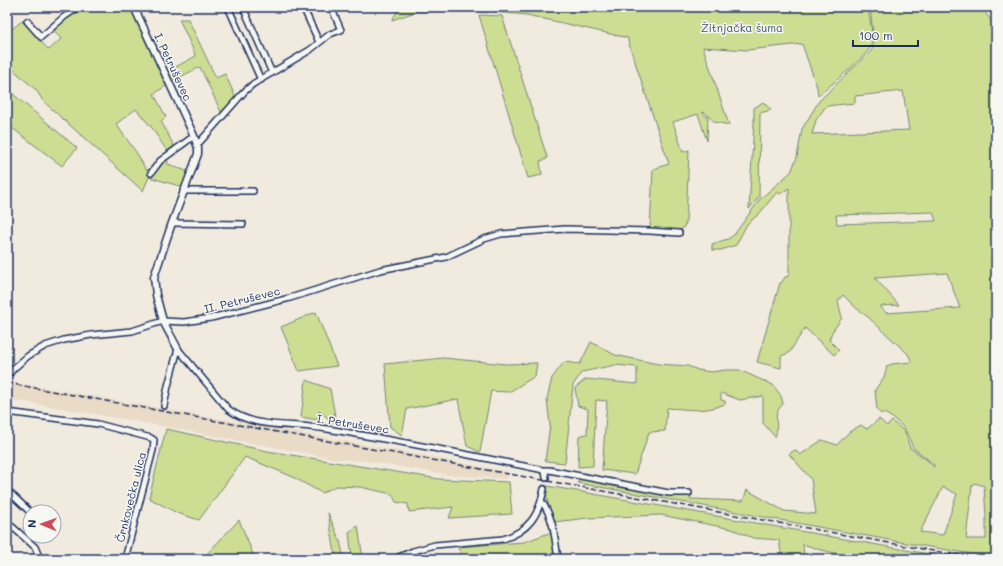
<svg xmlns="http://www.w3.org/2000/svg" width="1003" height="566" font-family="Mali,sans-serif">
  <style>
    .built { fill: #eadbc6 }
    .green { fill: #cdde92; stroke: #748678; fill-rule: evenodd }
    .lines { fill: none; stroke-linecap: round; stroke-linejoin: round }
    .minor-tunnel { stroke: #c6c5c4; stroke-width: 5; stroke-dasharray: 5 2.5; stroke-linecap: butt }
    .minor-casing { stroke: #1b2f5e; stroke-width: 8 }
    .tertiary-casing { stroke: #1b2f5e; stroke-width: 9 }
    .minor { stroke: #f6f6f2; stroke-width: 5 }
    .tertiary { stroke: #f6f6f2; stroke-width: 6 }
    .rail { stroke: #1b2f5e; stroke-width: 1.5; stroke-dasharray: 6 3; stroke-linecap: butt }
    .labels { text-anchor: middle; stroke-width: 3; stroke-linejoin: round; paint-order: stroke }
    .park-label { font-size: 11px; fill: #3f5268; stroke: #f6f6f2 }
    .street-label { font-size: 11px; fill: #1b2f5e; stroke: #f6f6f2 }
  </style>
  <rect width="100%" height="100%" fill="#f1eade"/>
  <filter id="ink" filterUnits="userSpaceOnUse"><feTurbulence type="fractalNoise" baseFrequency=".025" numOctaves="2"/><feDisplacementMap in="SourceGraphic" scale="8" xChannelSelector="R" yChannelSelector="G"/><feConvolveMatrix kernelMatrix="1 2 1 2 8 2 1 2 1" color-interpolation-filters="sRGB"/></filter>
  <g filter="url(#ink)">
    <path class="built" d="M7,381L389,449L508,472L507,479L449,475L366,461L337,459L140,422L7,399Z"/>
    <g class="green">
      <path d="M77,7H131L167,85L154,94L166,117L161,121L174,146L167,151L152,128L136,109L116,124L138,155L146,170C155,169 161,166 167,159L168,164L189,172L183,187L149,177L143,191L43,101L37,91L7,64V33L22,21L49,50L61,39L53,29Z"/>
      <path d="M400,7H491L487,12L449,10L418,11L392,20Z"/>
      <path d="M495,7H868C869,16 874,37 872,44C869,55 828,87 818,96L817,87L802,44L747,50L703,47L729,125L715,122L704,112L702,113L708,118L707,141L698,114L673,122L683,152L689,150L686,223L683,228L679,232L650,229L653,169L669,164L628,41V38L527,15L495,12Z"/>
      <path d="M870,7H981L996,27V558L900,542L578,483L580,476L689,495L690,499L743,501L747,490L784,511L816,514L811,479L789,454L795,450L800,455L822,440L837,445L849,432L861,425L867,429L879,419L887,426L892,421L905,432L910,448L926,459L934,467V465L924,456L913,448L909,438L904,428L894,419L886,414L880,413L877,410L875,390L884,377L887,366L892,364L912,362L908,354L868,317L855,307L843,295L838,301L842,318L832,332L829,340L839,350L834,355L805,328L789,353L781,356V368L757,362L780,283L782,282L785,277L789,276V188L780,194L777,192L759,214L747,224L736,245L721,250H712V244L728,239L734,235L760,199L791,172L797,157L802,129L819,101L872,50L874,41ZM903,91L909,130L812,134L816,120L826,106L855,103V96ZM933,212L936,221L837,224L836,215ZM947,273L960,308L886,313L880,306L899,305L875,278ZM975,483L984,486L986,516V539H966L972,486ZM943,487L957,494L943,535L920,532Z"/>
      <path d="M479,15L502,16L547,157V159L540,161L542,175L528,178Z"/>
      <path d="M179,19H188L216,78L225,74L236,98L221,112L200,67L172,81L168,71L196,56Z"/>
      <path d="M7,89L77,148L62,166L7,124Z"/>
      <path d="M763,102L771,110L760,113L759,197L749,209L754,123V108Z"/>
      <path d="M316,312L337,366L299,371L281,327Z"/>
      <path d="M591,342L615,355L658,364L688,366L698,370L711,372L726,370H739L773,385L781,396L783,404C771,415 780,425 775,437L763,423V396L740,400L721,393V400L725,401V404C702,413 691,409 667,408L665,431L649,432L635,474L602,470L607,401L596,400L593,466L578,467L579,436L587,434L588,409L578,406L575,388L586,379L637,384V367L615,365L582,372L573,385L565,463L545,461L550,425L547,399L552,378L564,362L580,364Z"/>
      <path d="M443,358L506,364L537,363L535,376L509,392L491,391L480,452L467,446L458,399L407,409L402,435L390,427L385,364Z"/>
      <path d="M306,380L330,389L336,421L333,422L319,411L318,420L301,417Z"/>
      <path d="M166,429L267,451L439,479L509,482L512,514L449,518L453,507L409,512L408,504L396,502L392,494L360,487L336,486L322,493L291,476L245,457L199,520L177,513L149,498Z"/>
      <path d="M547,486L588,493L956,559H860L855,556V559H840V554L821,550L803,544L804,559H782L779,540L753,538L732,529L661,515L588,518L554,522C550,510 545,499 547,486Z"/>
      <path d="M328,513L340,541L344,559H336Z"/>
      <path d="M239,520L255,559H204L203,558Z"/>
      <path d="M358,526L363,559H352L349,532Z"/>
      <path d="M552,532L556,559H462L458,547L524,542Z"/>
    </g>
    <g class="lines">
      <path class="minor-tunnel" d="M544,489L546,478"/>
      <defs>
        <g id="minor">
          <path d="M228,7L261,80"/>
          <path d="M243,7L272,73"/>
          <path d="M303,7L319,42"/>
          <path d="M27,21L41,37L64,17L79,7"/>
          <path d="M198,144L244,92L253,84L310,50L330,34L341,30L331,7"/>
          <path d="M151,173L160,161L194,136"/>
          <path d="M183,191H253"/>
          <path d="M172,223L243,224"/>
          <path d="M178,349L228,409C252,427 282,424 310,427C327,428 344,432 361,435C420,445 480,457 539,469L545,471L546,478"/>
          <path d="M11,372L13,369L28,356L45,346L64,340L91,335L132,331L163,321L184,322L211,318L290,298L380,270L446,257L484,239L501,234L565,229L650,231L679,233"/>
          <path d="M164,406L168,386L178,349"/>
          <path d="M7,412L98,424L151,438L154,440L153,450L125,559"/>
          <path d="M542,470H549L669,493H689"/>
          <path d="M7,490L30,512"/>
          <path d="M542,502C554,518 555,540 558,559"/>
          <path d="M7,522L35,547L40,559"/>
          <path d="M394,559L413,551L435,545L503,539C529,531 539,515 544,489"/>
        </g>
        <path id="tertiary" d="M134,7L194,136L198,148V154L172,223L154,277L156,295L163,321L178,349"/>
      </defs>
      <use href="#minor" class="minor-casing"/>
      <use href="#tertiary" class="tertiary-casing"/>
      <use href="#minor" class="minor"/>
      <use href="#tertiary" class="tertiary"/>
      <path class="rail" d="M7,383L978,559"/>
    </g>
  </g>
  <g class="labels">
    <g class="park-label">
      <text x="742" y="32">Žitnjačka šuma</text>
    </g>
    <g class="street-label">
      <text transform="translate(173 67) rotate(65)" y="4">I. Petruševec</text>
      <text transform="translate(242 300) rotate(-14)" y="4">II. Petruševec</text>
      <text transform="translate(353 424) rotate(9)" y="4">I. Petruševec</text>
      <text transform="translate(131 497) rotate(-76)" y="4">Črnkovečka ulica</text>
    </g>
  </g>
  <rect width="1003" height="566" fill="none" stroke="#f6f6f2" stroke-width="24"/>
  <rect x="12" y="12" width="979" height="542" fill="none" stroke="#1b2f5e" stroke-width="1.5" filter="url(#ink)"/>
  <g transform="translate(42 524) rotate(272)"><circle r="19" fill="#f6f6f2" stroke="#9ea6b7"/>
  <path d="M0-3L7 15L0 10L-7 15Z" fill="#d1495b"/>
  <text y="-6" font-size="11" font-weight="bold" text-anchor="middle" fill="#1b2f5e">N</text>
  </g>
  <path d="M853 40v6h65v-6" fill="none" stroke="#1b2f5e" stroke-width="2"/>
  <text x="859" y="40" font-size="12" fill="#1b2f5e" stroke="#f6f6f2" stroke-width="3" paint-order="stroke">100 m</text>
</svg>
